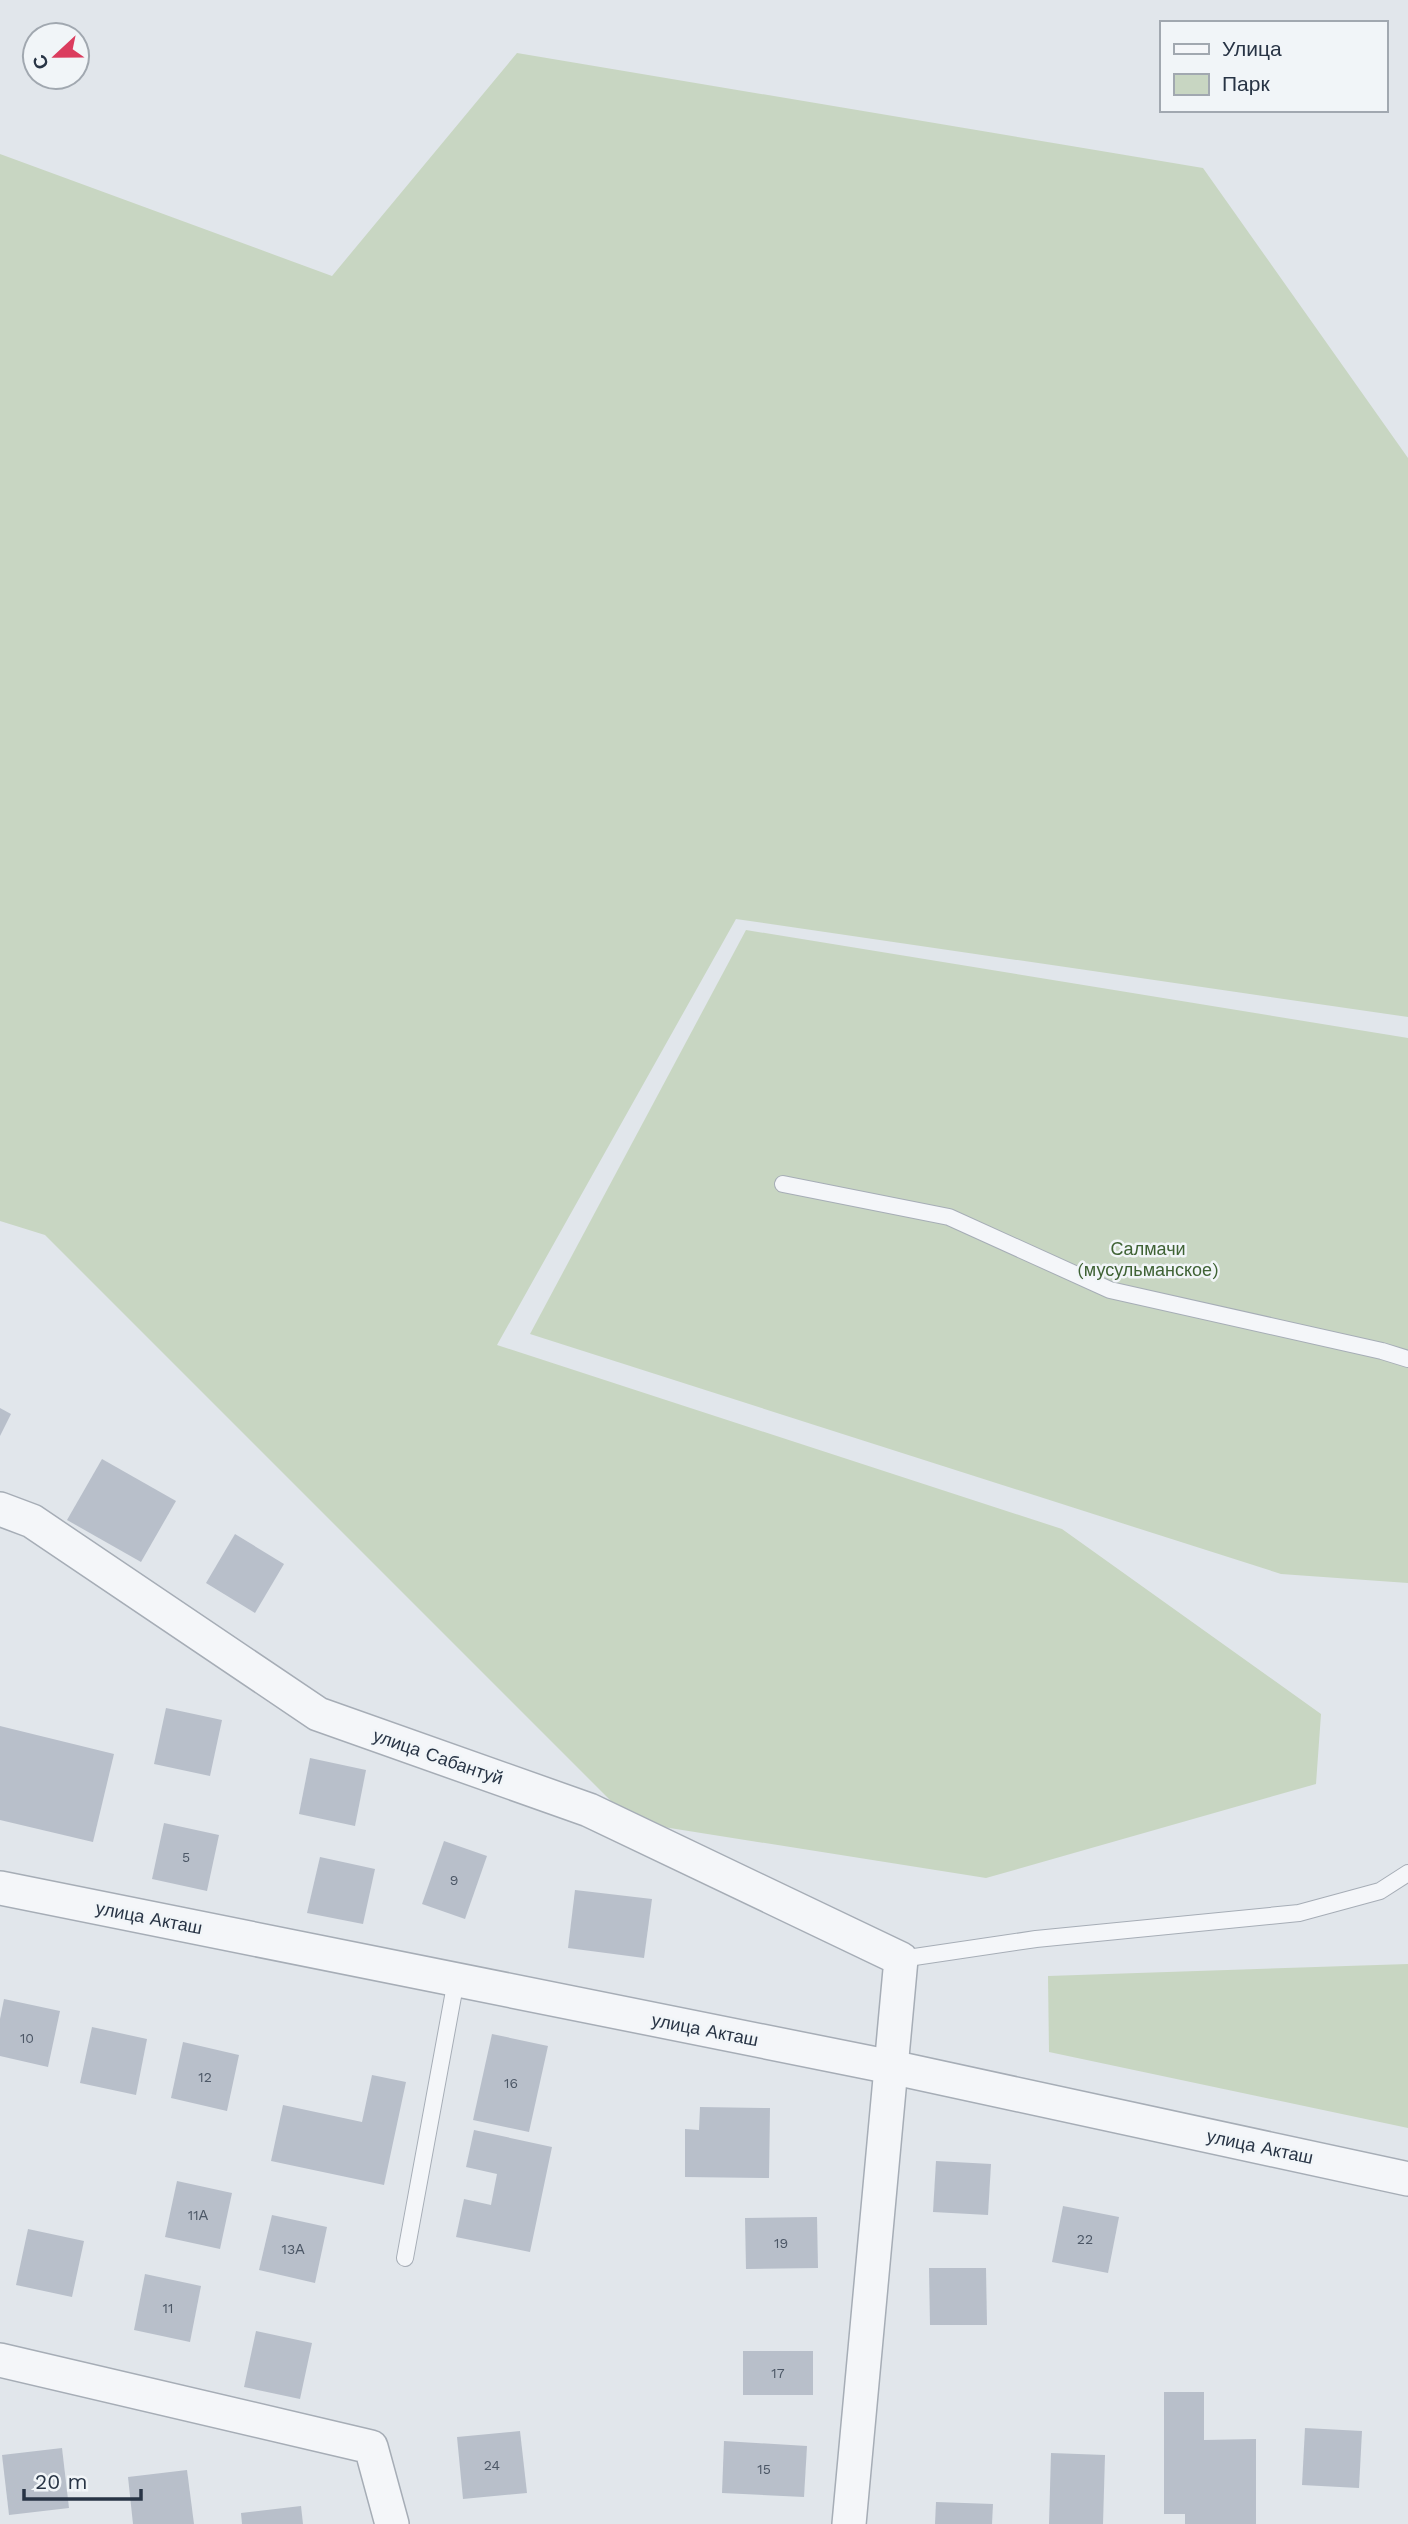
<svg xmlns="http://www.w3.org/2000/svg" width="1408" height="2524" font-family="'Work Sans',sans-serif">
  <style>
    .green { fill: #c8d6c2 }
    .building { fill: #b8bfca }
    .lines { fill: none; stroke-linecap: round; stroke-linejoin: round }
    .lane-casing { stroke: #a6adb6; stroke-width: 18 }
    .street-casing { stroke: #a6adb6; stroke-width: 36 }
    .lane { stroke: #f4f6f9; stroke-width: 16 }
    .street { stroke: #f4f6f9; stroke-width: 33 }
    .labels { text-anchor: middle; stroke-width: 5; stroke-linejoin: round; paint-order: stroke }
    .number-label { font-size: 14px; fill: #4c5766 }
    .park-label { font-size: 18px; fill: #3f6234; stroke: #f1f5f8 }
    .street-label { font-size: 18px; fill: #283445; stroke: #f1f5f8 }
  </style>
  <rect width="100%" height="100%" fill="#e1e6eb"/>
  <g class="green">
    <path d="M517,53L1203,168L1408,458V1017L736,919L497,1345L1062,1529L1321,1714L1316,1784L986,1878L632,1822L45,1235L0,1221V154L332,276Z"/>
    <path d="M746,930L1408,1038V1583L1281,1574L530,1334Z"/>
    <path d="M1408,1964V2128L1049,2052L1048,1976Z"/>
  </g>
  <g class="building">
    <path d="M0,1408L11,1414L0,1436Z"/>
    <path d="M102,1459L176,1501L141,1562L67,1520Z"/>
    <path d="M235,1534L284,1564L255,1613L206,1583Z"/>
    <path d="M166,1708L222,1720L210,1776L154,1764Z"/>
    <path d="M0,1726L114,1754L93,1842L0,1820Z"/>
    <path d="M310,1758L366,1770L355,1826L299,1814Z"/>
    <path d="M164,1823L219,1835L207,1891L152,1879Z"/>
    <path d="M444,1841L487,1856L465,1919L422,1904Z"/>
    <path d="M320,1857L375,1869L363,1924L307,1913Z"/>
    <path d="M575,1890L652,1899L644,1958L568,1948Z"/>
    <path d="M4,1999L60,2011L48,2067L0,2056V2019Z"/>
    <path d="M92,2027L147,2039L136,2095L80,2083Z"/>
    <path d="M492,2034L548,2046L529,2132L473,2120Z"/>
    <path d="M183,2042L239,2055L227,2111L171,2098Z"/>
    <path d="M372,2075L406,2082L384,2185L271,2161L283,2105L362,2122Z"/>
    <path d="M700,2107L770,2108L769,2178L685,2177V2129L699,2130Z"/>
    <path d="M474,2130L552,2147L530,2252L456,2237L464,2199L491,2205L497,2174L466,2167Z"/>
    <path d="M936,2161L991,2164L988,2215L933,2212Z"/>
    <path d="M177,2181L232,2193L220,2249L165,2237Z"/>
    <path d="M1063,2206L1119,2217L1108,2273L1052,2262Z"/>
    <path d="M272,2215L327,2227L315,2283L259,2270Z"/>
    <path d="M817,2217L818,2268L746,2269L745,2218Z"/>
    <path d="M28,2229L84,2241L72,2297L16,2285Z"/>
    <path d="M929,2268H986L987,2325H930Z"/>
    <path d="M145,2274L201,2286L190,2342L134,2330Z"/>
    <path d="M256,2331L312,2343L300,2399L244,2387Z"/>
    <rect x="743" y="2351" width="70" height="44"/>
    <path d="M1164,2392H1204V2440L1256,2439V2524H1185V2514H1164Z"/>
    <path d="M1305,2428L1362,2431L1359,2488L1302,2485Z"/>
    <path d="M520,2431L527,2493L463,2499L457,2437Z"/>
    <path d="M724,2441L807,2446L804,2497L722,2493Z"/>
    <path d="M62,2448L69,2508L9,2515L2,2455Z"/>
    <path d="M1051,2453L1105,2455L1103,2524H1049Z"/>
    <path d="M187,2470L194,2524H133L128,2477Z"/>
    <path d="M936,2502L993,2504L992,2524H935Z"/>
    <path d="M301,2506L303,2524H242L241,2513Z"/>
  </g>
  <g class="lines">
    <defs>
      <g id="lane">
        <path d="M783,1184L949,1217L1110,1290L1382,1351L1408,1359"/>
        <path d="M901,1959L1036,1939L1299,1913L1380,1891L1408,1873"/>
        <path d="M405,2258L456,1980"/>
      </g>
      <g id="street">
        <path d="M0,1509L32,1521L318,1714L589,1810L901,1959L849,2524"/>
        <path d="M0,1888L891,2067L1408,2179"/>
        <path d="M0,2360L371,2447L392,2524"/>
      </g>
    </defs>
    <use href="#lane" class="lane-casing"/>
    <use href="#street" class="street-casing"/>
    <use href="#lane" class="lane"/>
    <use href="#street" class="street"/>
  </g>
  <g class="labels">
    <g class="number-label">
      <text x="186" y="1862">5</text>
      <text x="454" y="1885">9</text>
      <text x="27" y="2043">10</text>
      <text x="205" y="2082">12</text>
      <text x="511" y="2088">16</text>
      <text x="198" y="2220">11А</text>
      <text x="1085" y="2244">22</text>
      <text x="781" y="2248">19</text>
      <text x="293" y="2254">13А</text>
      <text x="168" y="2313">11</text>
      <text x="778" y="2378">17</text>
      <text x="492" y="2470">24</text>
      <text x="764" y="2474">15</text>
    </g>
    <g class="park-label">
      <text x="1148" y="1255">Салмачи<tspan x="1148" dy="21">(мусульманское)</tspan></text>
    </g>
    <g class="street-label">
      <text transform="translate(438 1757) rotate(19)" y="6">улица Сабантуй</text>
      <text transform="translate(149 1918) rotate(11)" y="6">улица Акташ</text>
      <text transform="translate(705 2030) rotate(11)" y="6">улица Акташ</text>
      <text transform="translate(1260 2147) rotate(12)" y="6">улица Акташ</text>
    </g>
  </g>
  <rect x="1160" y="21" width="228" height="91" fill="#f1f5f8" stroke="#a1a8b0" stroke-width="2"/>
  <rect x="1174" y="44" width="35" height="10" fill="#f4f6f9" stroke="#a1a8b0" stroke-width="2"/>
  <text x="1222" y="56" font-size="21" fill="#283445">Улица</text>
  <rect x="1174" y="74" width="35" height="21" fill="#c8d6c2" stroke="#a1a8b0" stroke-width="2"/>
  <text x="1222" y="91" font-size="21" fill="#283445">Парк</text>
  <g transform="translate(56 56) rotate(248)"><circle r="33" fill="#f1f5f8" stroke="#a1a8b0" stroke-width="2"/>
  <path d="M0-5L12 26L0 18L-12 26Z" fill="#db3c5e"/>
  <text y="-10" font-size="19" font-weight="bold" text-anchor="middle" fill="#283445">С</text>
  </g>
  <path d="M24 2489v10h117v-10" fill="none" stroke="#283445" stroke-width="3.5"/>
  <text x="35" y="2489" font-size="21" fill="#283445" stroke="#f1f5f8" stroke-width="5" paint-order="stroke">20 m</text>
</svg>
